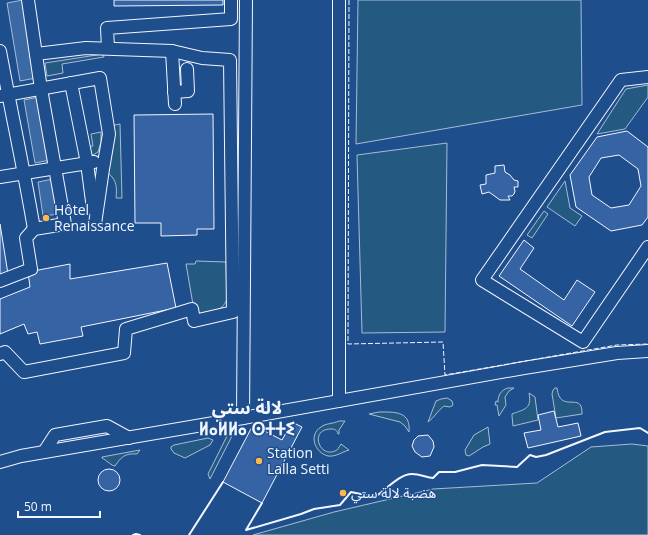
<svg xmlns="http://www.w3.org/2000/svg" width="648" height="535" font-family="'Open Sans','Noto Sans Arabic','Noto Sans Tifinagh',sans-serif">
  <style>
    .green { fill: #245a82; stroke: #a8bbd7 }
    .water { fill: #3b69a3; stroke: #a8bbd7 }
    .building { fill: #3563a3; stroke: #f2f6ff; fill-rule: evenodd }
    .lines { fill: none; stroke-linecap: round; stroke-linejoin: round }
    .minor-casing { stroke: #f2f6ff; stroke-width: 14 }
    .minor { stroke: #1f4e8c; stroke-width: 12 }
    .fence { stroke: #f2f6ff; stroke-width: 1; stroke-dasharray: 5 2; stroke-linecap: butt }
    .wall { stroke: #f2f6ff; stroke-width: 2 }
    .poi-dot { fill: #ffb74d; stroke: #1f4e8c; stroke-width: 1.5 }
    .labels { text-anchor: middle; stroke-width: 3; stroke-linejoin: round; paint-order: stroke }
    .poi-label { font-size: 14px; fill: #f2f6ff; stroke: #1f4e8c; text-anchor: start }
    .district-label { font-size: 18px; font-weight: bold; fill: #f2f6ff; stroke: #1f4e8c }
  </style>
  <rect width="100%" height="100%" fill="#1f4e8c"/>
  <g class="green">
    <path d="M358,0H581L582,105L356,144Z"/>
    <path d="M103,54L104,57L62,64L63,73L47,76L45,63Z"/>
    <path d="M648,85V97L625,129L597,134L626,89Z"/>
    <path d="M120,124L122,198H116C117,188 117,180 108,173L110,126Z"/>
    <path d="M101,132V142L98,152L93,155H87L85,147L93,146L91,134Z"/>
    <path d="M447,143L445,332L362,333L357,155Z"/>
    <path d="M565,181L570,208L582,216L575,226L547,207Z"/>
    <path d="M544,211L548,214L532,238L527,235Z"/>
    <path d="M196,261L226,262L227,299C222,313 208,313 195,316L186,264H195Z"/>
    <path d="M508,388H514L509,391L505,397L506,405L499,416L497,405H495L496,401L498,402C498,395 501,390 508,388Z"/>
    <path d="M555,388H557C560,415 583,390 582,414L556,418L552,394L553,390Z"/>
    <path d="M529,393L535,397L538,420L513,426L512,416V414C525,409 532,409 529,393Z"/>
    <path d="M447,398L449,399L452,401L453,405L452,406L449,407L444,406C438,410 434,418 428,422L436,401L441,399Z"/>
    <path d="M379,412C395,412 411,411 409,432L405,426L400,422L369,414Z"/>
    <path d="M339,421H345L339,430V434H338C337,430 335,429 331,429C309,429 319,458 335,451C338,450 339,447 341,444L349,450C342,452 336,457 328,456C315,453 308,435 321,427C326,423 333,424 339,421Z"/>
    <path d="M488,427L490,444L483,447L469,456L466,455L465,450L474,435Z"/>
    <path d="M228,434H233L210,479L208,474Z"/>
    <path d="M208,438L213,440L210,445L185,458L174,453L171,449V447L174,445Z"/>
    <path d="M632,444L648,446V535H253L334,512L433,489L537,483L591,447Z"/>
    <path d="M140,450L137,454C125,453 121,457 115,466C112,466 106,460 102,458V457Z"/>
  </g>
  <g class="water">
    <path d="M23,0L36,78L20,81L7,3Z"/>
    <path d="M39,97L50,160L35,163L24,100Z"/>
    <path d="M53,179L59,214L43,216L38,182Z"/>
  </g>
  <g class="building">
    <path d="M114,0H223V5L114,6Z"/>
    <path d="M213,114L214,229H197V235L161,236V223H135L134,115Z"/>
    <path d="M627,131L648,147V217L642,225L611,231L576,207L570,175L597,137ZM619,155L638,169L641,186L629,205L611,208L592,195L589,177L601,158Z"/>
    <path d="M504,165L505,172L510,175L514,180L518,181V187H514L515,191L514,194L512,196H508L510,200H500L489,192L482,194L480,185L486,184V175L495,173V166Z"/>
    <path d="M0,224L8,274L0,275Z"/>
    <path d="M524,240L534,248L520,269L564,300L577,280L595,292L572,326L499,276Z"/>
    <path d="M167,263L176,308L81,327L83,336L40,344L37,332L28,334L24,324L0,334V299L30,287L28,272L70,264V279Z"/>
    <path d="M554,411L558,427L578,423L581,436L528,448L524,433L541,430L538,415Z"/>
    <path d="M292,422L302,427L262,503L223,482L253,425L282,440Z"/>
    <path d="M428,435L433,441L434,447L430,456L422,457L415,452L412,446L414,440L418,436Z"/>
    <circle cx="109" cy="480" r="11"/>
  </g>
  <g class="lines">
    <defs>
      <g id="minor">
        <path d="M108,48L107,28L231,19V0"/>
        <path d="M0,51C11,111 24,170 34,229"/>
        <path d="M172,51L175,104"/>
        <path d="M648,77L621,80L482,280L583,342L648,247"/>
        <path d="M71,83L87,163L93,209"/>
        <path d="M174,92L188,91L187,69"/>
        <path d="M0,96L100,78L109,134L103,169L95,224"/>
        <path d="M0,177L94,162"/>
        <path d="M0,281L31,269L26,238L34,229L65,224L41,89L28,0"/>
        <path d="M0,354L5,352L24,372L124,353L126,329L192,309L194,321L233,312L230,60L202,58L172,51L86,48L36,54"/>
        <path d="M339,401V0"/>
        <path d="M243,418L246,0"/>
        <path d="M44,452L55,435L107,426L129,438"/>
        <path d="M0,462L21,456L243,418L524,368L617,353L648,351"/>
      </g>
    </defs>
    <use href="#minor" class="minor-casing"/>
    <use href="#minor" class="minor"/>
    <path class="fence" d="M349,0L348,344L443,342L445,375L617,345L648,344"/>
    <g class="wall">
      <path d="M262,503L246,530L301,514L314,509L340,505L351,492L375,497C386,490 399,474 412,474C419,474 426,477 433,478L439,472H455L482,465L517,467L530,455L536,457L546,455L605,432L640,428L648,433"/>
      <path d="M133,535L136,534L140,535"/>
      <path d="M189,535L223,482"/>
    </g>
  </g>
  <g class="poi-dot">
    <circle cx="46" cy="218" r="4"/>
    <circle cx="259" cy="461" r="4"/>
    <circle cx="343" cy="493" r="4"/>
  </g>
  <g class="labels">
    <g class="poi-label">
      <text x="54" y="215">Hôtel<tspan x="54" dy="16">Renaissance</tspan></text>
      <text x="267" y="458">Station<tspan x="267" dy="16">Lalla Setti</tspan></text>
      <text x="351" y="498">هضبة لالة ستي</text>
    </g>
    <g class="district-label">
      <text x="247" y="414">لالة ستي<tspan x="247" dy="21">ⵍⴰⵍⵍⴰ ⵙⵜⵜⵉ</tspan></text>
    </g>
  </g>
  <path d="M18 511v6h82v-6" fill="none" stroke="#f2f6ff" stroke-width="2"/>
  <text x="24" y="511" font-size="12" fill="#f2f6ff" stroke="#1f4e8c" stroke-width="3" paint-order="stroke">50 m</text>
</svg>
